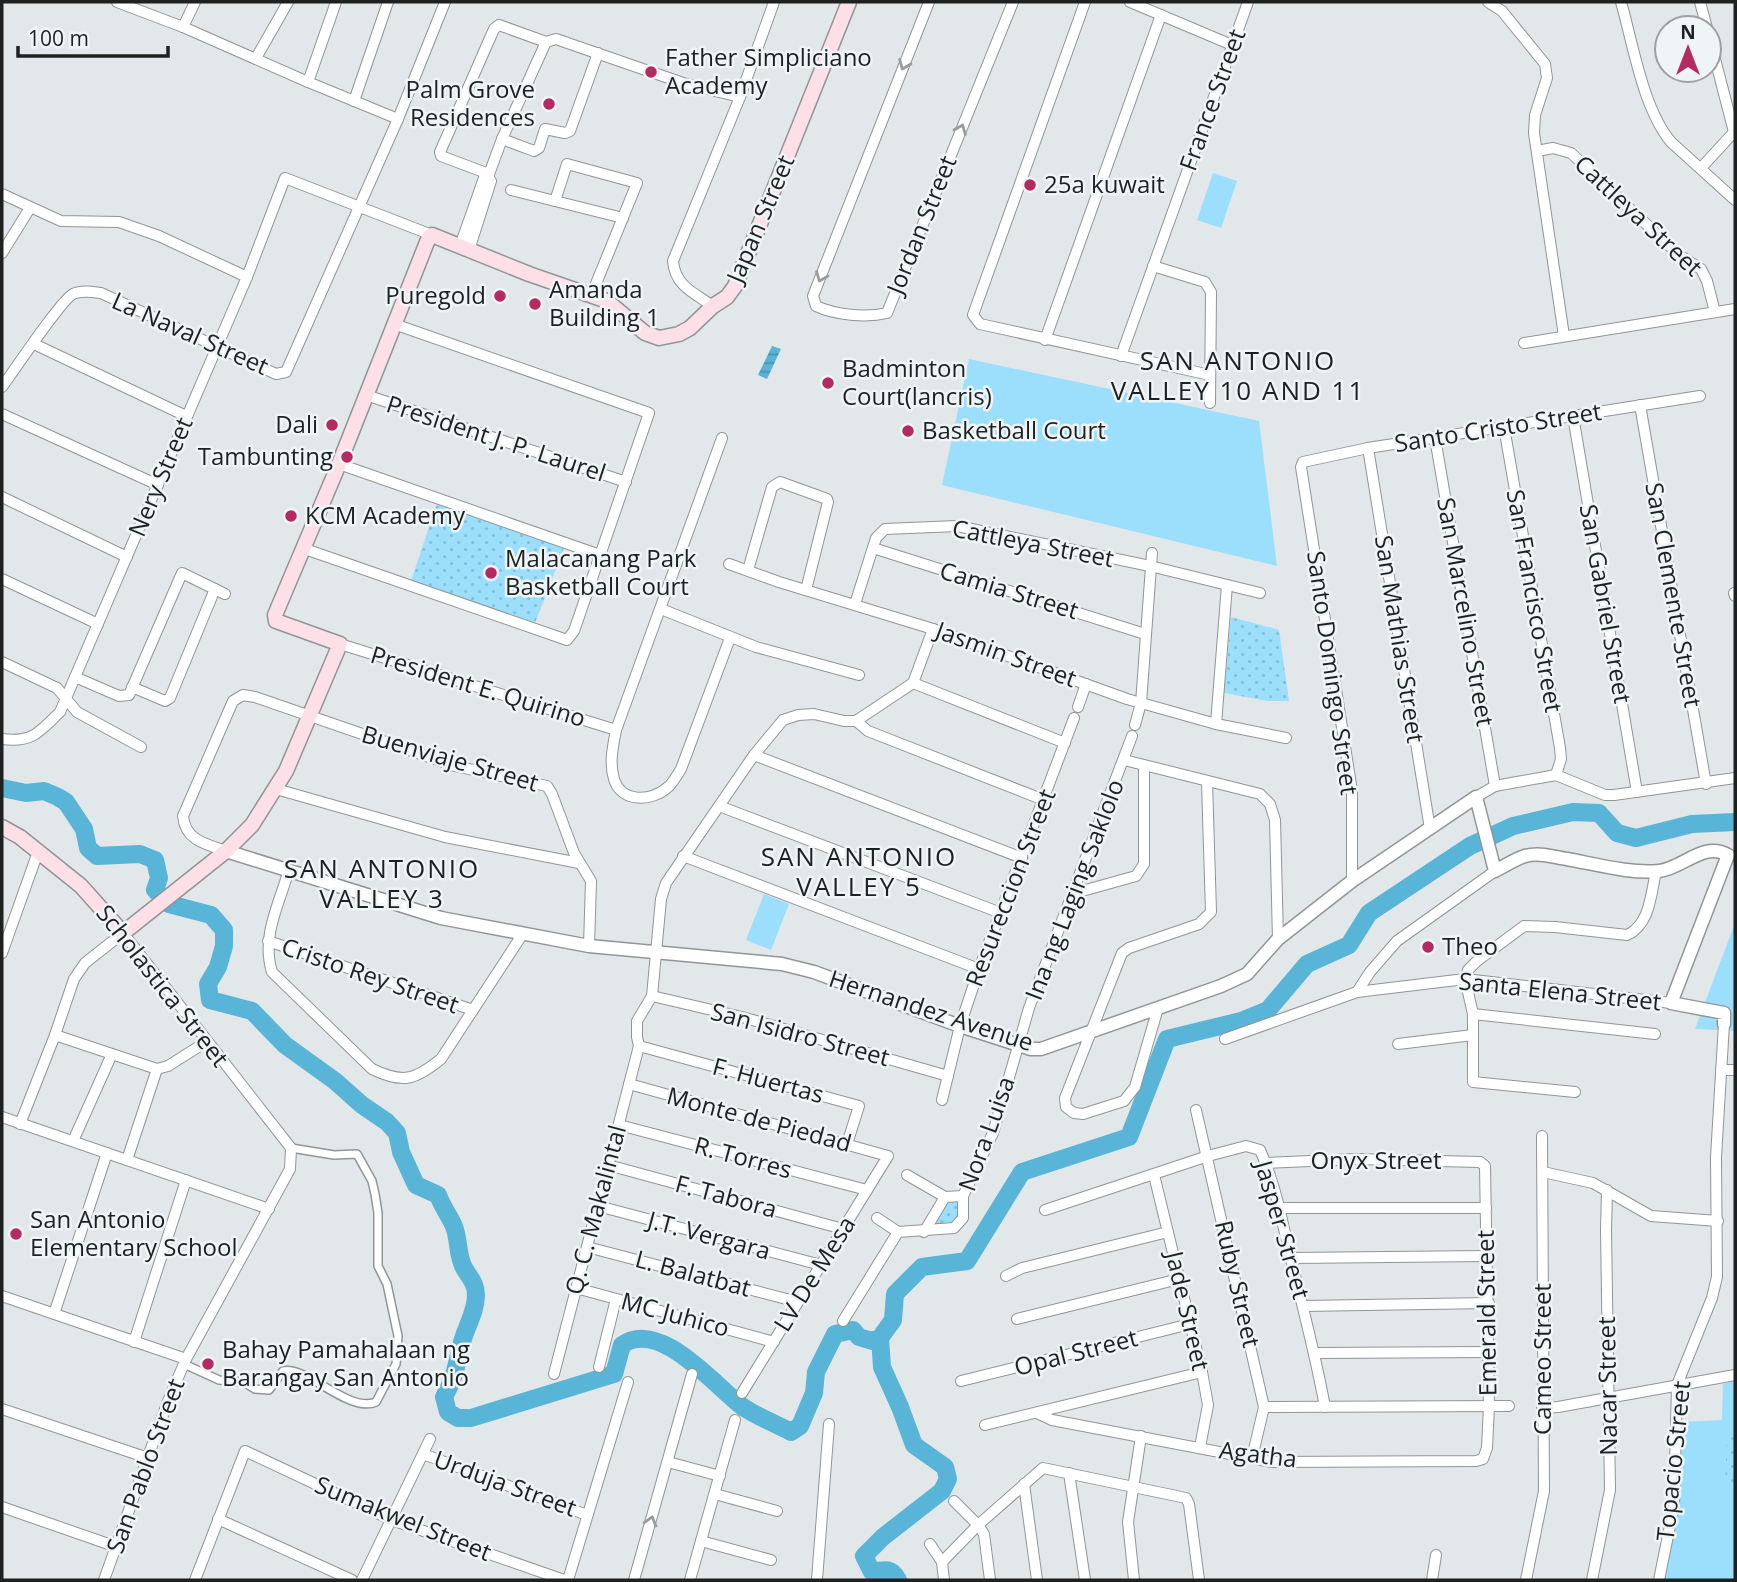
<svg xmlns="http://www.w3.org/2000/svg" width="1737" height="1582" font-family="'Open Sans',sans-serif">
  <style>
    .grass { fill: #9bdffc }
    .park { fill: url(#park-dots) }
    .water { fill: url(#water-rules) }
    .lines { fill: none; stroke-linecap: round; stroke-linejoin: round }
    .river { stroke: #59b5d7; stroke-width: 18 }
    .pedestrian-casing { stroke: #919597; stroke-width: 10 }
    .minor-casing { stroke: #919597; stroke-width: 12 }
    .tertiary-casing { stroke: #919597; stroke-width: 15 }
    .secondary-casing { stroke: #919597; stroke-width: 17 }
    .pedestrian { stroke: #fff; stroke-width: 7 }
    .minor { stroke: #fff; stroke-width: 10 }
    .tertiary { stroke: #fff; stroke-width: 12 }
    .secondary { stroke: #fddfe8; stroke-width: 14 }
    .oneway { stroke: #9a9b9b }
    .poi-dot { fill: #b62a62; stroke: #eff4f7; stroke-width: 2.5 }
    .labels { text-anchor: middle; stroke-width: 5; stroke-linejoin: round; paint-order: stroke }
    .poi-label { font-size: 24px; fill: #1f2121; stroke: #eff4f7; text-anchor: start }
    .street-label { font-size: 24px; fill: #1f2121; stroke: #eff4f7 }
    .neighbourhood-label { font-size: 26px; letter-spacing: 2px; fill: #1f2121; stroke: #eff4f7 }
  </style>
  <defs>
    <pattern id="park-dots" width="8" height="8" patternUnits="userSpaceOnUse" patternTransform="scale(1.75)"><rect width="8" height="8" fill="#9bdffc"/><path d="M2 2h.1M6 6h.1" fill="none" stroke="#85bfd8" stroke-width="1.8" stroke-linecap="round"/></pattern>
    <pattern id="water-rules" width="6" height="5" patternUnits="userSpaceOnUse" patternTransform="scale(1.75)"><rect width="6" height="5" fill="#59b5d7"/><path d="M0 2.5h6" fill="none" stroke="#4993ae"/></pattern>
  </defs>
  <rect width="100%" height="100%" fill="#e2e7e9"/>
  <g class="grass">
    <path d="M1213,173L1237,181L1221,228L1197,220Z"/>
    <path d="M969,359L1259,421L1277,566L942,485Z"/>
    <path d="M764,894L789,904L771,950L746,940Z"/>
    <path d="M1735,923V1031L1695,1029Z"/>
    <path d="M1735,1381V1580H1664L1676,1517L1680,1422L1722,1420L1723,1384Z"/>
  </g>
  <g class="park">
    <path d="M437,503L564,548L535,623L411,581Z"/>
    <path d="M1231,617L1279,630L1289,701H1268L1224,693Z"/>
    <path d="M955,1201L962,1207C958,1224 948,1226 932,1227L946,1204Z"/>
    <path d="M1727,1434H1735V1486H1725Z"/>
  </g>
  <path class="water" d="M772,346L781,349L767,379L758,375Z"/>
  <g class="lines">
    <g class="river">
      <path d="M2,788L26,793L44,791L58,797L66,802L84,829L88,848L97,856L140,854L155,860L159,878L155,890L169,904L211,915L224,930V946L218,967L208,984L210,1000L252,1011L285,1045L335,1081L362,1105L387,1122L397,1133L401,1152L416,1185L438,1195C442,1206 448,1214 453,1224C459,1236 457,1253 463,1266C468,1276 476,1282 476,1295C476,1313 465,1328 461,1346C456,1367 455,1377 444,1397L448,1412L458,1418H471L614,1374L622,1345C660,1318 715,1386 743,1407C758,1417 776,1424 791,1432L800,1426L814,1393L816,1372L835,1334L853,1330L859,1337L872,1341L880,1338L893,1320L895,1294L922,1267L967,1261L1022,1172L1129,1137L1167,1039L1241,1021L1268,1010L1307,964L1349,945L1369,913L1470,846L1513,826L1573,812L1599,813L1617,833L1636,838L1692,824L1735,822"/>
      <path d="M880,1338L882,1367L900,1407L914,1445L945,1467L948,1479L942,1491L883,1537L864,1556L872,1572C885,1569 892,1568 898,1580"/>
    </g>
    <defs>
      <path id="pedestrian" d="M184,1364L219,1380L244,1382L255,1389L269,1390L283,1371C306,1365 349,1414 376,1402L396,1364L398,1336L387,1284L378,1266V1213L375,1194L372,1181L357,1154L334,1155L291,1148"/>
      <g id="minor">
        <path d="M117,2L183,27L308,82L398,119"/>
        <path d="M929,2L813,296L816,306C835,315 866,318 887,313L1013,2"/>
        <path d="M1085,2L973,315L980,324L1210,375"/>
        <path d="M1130,2L1232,45"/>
        <path d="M1488,2L1502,11L1545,64L1547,78L1535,115L1534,133L1564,336"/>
        <path d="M1621,2C1633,44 1643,109 1671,142L1735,200"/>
        <path d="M1700,2L1707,28"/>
        <path d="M183,27L195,2"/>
        <path d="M1709,36L1734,132"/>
        <path d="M256,58L288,2"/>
        <path d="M308,82L336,2"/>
        <path d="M354,101L388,2"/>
        <path d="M502,139L534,151L539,148L545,129L565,133L570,131L598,53"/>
        <path d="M1537,151L1553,148L1571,153L1679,255L1701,269L1707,281L1715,312"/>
        <path d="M1701,168L1735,131"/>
        <path d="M489,174L441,156L440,152L494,29L499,25L546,42L556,39L686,84L740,97"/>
        <path d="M488,177L502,139L546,42"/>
        <path d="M511,190L623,218"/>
        <path d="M2,194L61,221L119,222L159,236L247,277"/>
        <path d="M555,201L567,164L637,183L591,296"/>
        <path d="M460,246L484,178L488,177L491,181L469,250"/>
        <path d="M2,253L30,208"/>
        <path d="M1153,266L1205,282L1211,292L1210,403"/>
        <path d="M713,306C694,293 675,286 673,261L740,97L774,2"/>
        <path d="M1045,340L1161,15"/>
        <path d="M1524,343L1735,309"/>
        <path d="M34,344L186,416"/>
        <path d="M1121,356L1248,2"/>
        <path d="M2,387C13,372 62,299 73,294C82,290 93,292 101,293L276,374L286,372L398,119L445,2"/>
        <path d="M366,395L626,482"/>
        <path d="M1640,405L1706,784"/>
        <path d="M2,414L158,485"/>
        <path d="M1573,416L1637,792"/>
        <path d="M1504,427L1560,748L1561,759L1556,775"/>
        <path d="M722,438L616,730C613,746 609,763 614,779C621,803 652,802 668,787C673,783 677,775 681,769L730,638"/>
        <path d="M1435,438L1495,786"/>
        <path d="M1368,448L1430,829"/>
        <path d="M339,464L600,555"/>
        <path d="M2,497L127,557"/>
        <path d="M873,548L1145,634"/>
        <path d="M305,549L567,640L574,631L649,413L394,324"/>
        <path d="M729,564L779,582L933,629L1127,699L1216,724L1286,738"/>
        <path d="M748,570L772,487L780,482L827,499L828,502L806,590"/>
        <path d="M2,579L98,624"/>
        <path d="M1734,593L1735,596"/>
        <path d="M855,604L876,538L885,529L957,526L1150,566L1260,593"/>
        <path d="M661,609L756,647L859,675"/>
        <path d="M340,644L616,730"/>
        <path d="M2,662L57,688L77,712L141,747"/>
        <path d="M75,677L119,696L129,695L182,573L225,594"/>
        <path d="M913,683L1065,743"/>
        <path d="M132,687L165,701L170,698L215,589"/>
        <path d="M1078,707L1086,684"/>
        <path d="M856,721L868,731L1044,800"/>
        <path d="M1216,724L1227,585"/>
        <path d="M1135,725L1141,703L1152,553"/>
        <path d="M2,739C33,743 39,732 60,712L247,277L285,178L432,235"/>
        <path d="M754,755L1022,858"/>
        <path d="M1124,760L1260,794L1270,804L1275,820L1278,939"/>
        <path d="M276,789L445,837L579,863"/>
        <path d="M1476,797L1495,786L1556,775L1605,795H1614L1735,778"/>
        <path d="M719,806L1001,913"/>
        <path d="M226,851C205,844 185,840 183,816L233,701L243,695L255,697L455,766L547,786L552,794L574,853L591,881L589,946"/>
        <path d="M683,856L979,969"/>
        <path d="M289,870C279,904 261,937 272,972L372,1069C403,1084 415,1080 441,1059L522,935"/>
        <path d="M1352,881V791L1301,467L1303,462L1368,448L1700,396"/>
        <path d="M1075,893L1136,876L1144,864V766"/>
        <path d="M268,941L473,1010"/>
        <path d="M2,953L38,852"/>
        <path d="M1357,992L1370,972L1397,941L1495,871"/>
        <path d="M652,996L742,1017L948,1076"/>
        <path d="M1158,1008L1135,1087L1124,1101L1083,1114L1074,1113L1066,1107L1065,1098L1122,953L1129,948L1199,924L1211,912L1207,782"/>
        <path d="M1473,1014L1655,1034"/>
        <path d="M55,1035L157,1069"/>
        <path d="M1225,1039L1357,992L1465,979L1671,1003"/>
        <path d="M1398,1044L1473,1035"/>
        <path d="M639,1046L637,1037V1021L652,996L661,899L666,883L754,755L783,720L798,715L814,714L844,721H856L913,683L933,629"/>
        <path d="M639,1046L859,1106L847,1144"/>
        <path d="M1721,1070H1735"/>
        <path d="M629,1084L888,1156L742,1393"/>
        <path d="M1575,1092L1473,1082V1014L1465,979L1468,970L1477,961L1524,926L1555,927L1627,935C1650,925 1651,894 1656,871"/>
        <path d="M942,1100L960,1026L979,969L1074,718"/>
        <path d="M1196,1110L1264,1407L1252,1458"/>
        <path d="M2,1117L269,1209"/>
        <path d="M20,1124L55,1035L74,979L85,963L123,933L291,1148L290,1169L186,1359L168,1401L104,1580"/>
        <path d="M619,1125L867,1190"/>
        <path d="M73,1141L112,1054"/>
        <path d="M127,1160L157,1069L168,1066L206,1042"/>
        <path d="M608,1165L843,1229"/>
        <path d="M1543,1172L1593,1183L1651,1216L1718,1221"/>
        <path d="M907,1175L945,1197L963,1196"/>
        <path d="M1154,1175L1202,1372L1208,1405L1200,1447"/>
        <path d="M598,1206L821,1265"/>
        <path d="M1280,1208H1486"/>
        <path d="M1045,1210L1208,1156L1246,1146L1260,1150C1276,1185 1282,1222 1291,1259C1303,1309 1316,1357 1325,1407"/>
        <path d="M877,1218L898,1232"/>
        <path d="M924,1232L945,1197"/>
        <path d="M587,1247L798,1302"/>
        <path d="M1291,1258L1487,1256"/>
        <path d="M1006,1276L1022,1268L1168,1232"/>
        <path d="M576,1288L774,1342"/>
        <path d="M2,1296L186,1359"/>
        <path d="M1303,1306L1489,1303"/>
        <path d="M54,1314L107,1153"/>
        <path d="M1017,1319L1179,1279"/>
        <path d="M843,1321L898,1232L954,1228L963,1218V1196L993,1133L1029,1008L1132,736"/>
        <path d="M134,1342L186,1180"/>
        <path d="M1315,1353L1488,1352"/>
        <path d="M599,1367L616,1299"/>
        <path d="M554,1374L639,1046"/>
        <path d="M961,1381L1190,1324"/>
        <path d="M1264,1407L1509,1406"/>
        <path d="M1542,1408L1558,1407L1735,1375"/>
        <path d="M2,1409L148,1458"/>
        <path d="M1037,1413L1052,1420L1272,1462L1476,1461L1483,1459L1487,1448L1489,1406L1485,1166L1480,1162L1356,1159L1265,1163"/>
        <path d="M985,1425L1202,1372"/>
        <path d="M423,1454L587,1515"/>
        <path d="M668,1462L720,1476"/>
        <path d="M1069,1473L1085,1580"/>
        <path d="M1024,1484L1037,1580"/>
        <path d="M715,1494L777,1511"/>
        <path d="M954,1501L978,1525L984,1534L990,1580"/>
        <path d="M2,1507L117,1547"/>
        <path d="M218,1519L352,1580"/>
        <path d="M701,1541L771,1560"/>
        <path d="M930,1544L942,1562L944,1580"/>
        <path d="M942,1562L978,1525L1043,1468L1186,1498L1189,1504L1199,1580"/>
        <path d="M195,1580L245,1451L392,1520L564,1580"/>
        <path d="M362,1580L430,1439"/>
        <path d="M568,1580L628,1382"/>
        <path d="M634,1580L692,1374"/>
        <path d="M690,1580L735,1420"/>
        <path d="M817,1580L829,1424"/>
        <path d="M1134,1580L1128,1522L1141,1436"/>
        <path d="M1432,1580L1436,1555"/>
        <path d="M1526,1580L1544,1491L1542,1136"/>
        <path d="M1592,1580L1610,1490L1606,1230L1607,1190"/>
        <path d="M1659,1580L1674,1506L1677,1385L1712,1298L1717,1277L1716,1157L1724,1024"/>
      </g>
      <path id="tertiary" d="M226,851L441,918L589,946L782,964L814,972L960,1026L1031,1049H1041L1221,986L1247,974L1278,939L1352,881L1476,797L1495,871C1505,866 1515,859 1525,856C1539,852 1553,857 1567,859C1595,864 1631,874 1659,871C1684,868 1703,841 1728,855L1671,1003L1724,1013V1024"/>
      <path id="secondary" d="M2,827L20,837L81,886L123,933L226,851L252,825L286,771L340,644L276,621L275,615L339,464L429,237L432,235L529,274L607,301L645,333L659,338L679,334L690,328L713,306L727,297L735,286L849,2"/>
    </defs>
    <use href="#pedestrian" class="pedestrian-casing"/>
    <use href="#minor" class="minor-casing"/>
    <use href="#tertiary" class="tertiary-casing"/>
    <use href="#secondary" class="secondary-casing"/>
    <use href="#pedestrian" class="pedestrian"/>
    <use href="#minor" class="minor"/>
    <use href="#tertiary" class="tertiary"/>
    <use href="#secondary" class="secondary"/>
  </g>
  <defs><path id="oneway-chevron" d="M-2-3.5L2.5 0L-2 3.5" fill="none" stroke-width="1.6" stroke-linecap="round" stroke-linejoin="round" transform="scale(1.75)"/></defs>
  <g class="oneway">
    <use href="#oneway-chevron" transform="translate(904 65) rotate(112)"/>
    <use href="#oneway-chevron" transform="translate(961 129) rotate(-68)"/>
    <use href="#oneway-chevron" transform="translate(821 277) rotate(111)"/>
    <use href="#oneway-chevron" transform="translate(651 1521) rotate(-74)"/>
  </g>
  <g class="poi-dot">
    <circle cx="651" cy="72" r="7"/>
    <circle cx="549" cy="104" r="7"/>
    <circle cx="1030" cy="185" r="7"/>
    <circle cx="500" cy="296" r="7"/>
    <circle cx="535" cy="304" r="7"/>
    <circle cx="828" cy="383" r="7"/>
    <circle cx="332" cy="425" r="7"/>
    <circle cx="908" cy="431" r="7"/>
    <circle cx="347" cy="457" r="7"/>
    <circle cx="291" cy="516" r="7"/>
    <circle cx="491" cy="573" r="7"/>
    <circle cx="1428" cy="947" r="7"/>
    <circle cx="16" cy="1234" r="7"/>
    <circle cx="208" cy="1364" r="7"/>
  </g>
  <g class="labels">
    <g class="poi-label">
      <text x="665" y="66">Father Simpliciano<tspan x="665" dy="28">Academy</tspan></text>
      <text x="535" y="98" text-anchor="end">Palm Grove<tspan x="535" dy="28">Residences</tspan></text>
      <text x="1044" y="193">25a kuwait</text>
      <text x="549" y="298">Amanda<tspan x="549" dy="28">Building 1</tspan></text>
      <text x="486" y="304" text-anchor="end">Puregold</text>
      <text x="842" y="377">Badminton<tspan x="842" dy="28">Court(lancris)</tspan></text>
      <text x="318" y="433" text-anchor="end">Dali</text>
      <text x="922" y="439">Basketball Court</text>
      <text x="333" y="465" text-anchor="end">Tambunting</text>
      <text x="305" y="524">KCM Academy</text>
      <text x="505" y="567">Malacanang Park<tspan x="505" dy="28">Basketball Court</tspan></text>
      <text x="1442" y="955">Theo</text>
      <text x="30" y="1228">San Antonio<tspan x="30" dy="28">Elementary School</tspan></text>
      <text x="222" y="1358">Bahay Pamahalaan ng<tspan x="222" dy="28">Barangay San Antonio</tspan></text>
    </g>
    <g class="street-label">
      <text transform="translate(1213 100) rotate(-70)" y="8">France Street</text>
      <text transform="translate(1638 216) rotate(43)" y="8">Cattleya Street</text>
      <text transform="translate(761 219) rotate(-67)" y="8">Japan Street</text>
      <text transform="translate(922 225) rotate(-68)" y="8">Jordan Street</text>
      <text transform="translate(190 334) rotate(24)" y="8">La Naval Street</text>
      <text transform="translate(1498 428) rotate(-9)" y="8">Santo Cristo Street</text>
      <text transform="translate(496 439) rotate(18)" y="8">President J. P. Laurel</text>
      <text transform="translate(161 477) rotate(-67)" y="8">Nery Street</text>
      <text transform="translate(1033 544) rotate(11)" y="8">Cattleya Street</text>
      <text transform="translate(1009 591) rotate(17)" y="8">Camia Street</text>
      <text transform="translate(1673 595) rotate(80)" y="8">San Clemente Street</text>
      <text transform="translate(1534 601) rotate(80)" y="8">San Francisco Street</text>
      <text transform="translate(1605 604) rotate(80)" y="8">San Gabriel Street</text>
      <text transform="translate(1465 612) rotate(80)" y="8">San Marcelino Street</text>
      <text transform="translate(1399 639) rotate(81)" y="8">San Mathias Street</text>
      <text transform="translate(1006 655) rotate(20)" y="8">Jasmin Street</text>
      <text transform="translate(1332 673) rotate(82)" y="8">Santo Domingo Street</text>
      <text transform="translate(478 687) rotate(17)" y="8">President E. Quirino</text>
      <text transform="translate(450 759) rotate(16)" y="8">Buenviaje Street</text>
      <text transform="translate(1011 888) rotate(-69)" y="8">Resureccion Street</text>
      <text transform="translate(1075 890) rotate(-69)" y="8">Ina ng Laging Saklolo</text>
      <text transform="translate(370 976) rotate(19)" y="8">Cristo Rey Street</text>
      <text transform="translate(162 986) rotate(52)" y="8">Scholastica Street</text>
      <text transform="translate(1560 992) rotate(6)" y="8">Santa Elena Street</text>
      <text transform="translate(931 1011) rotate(18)" y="8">Hernandez Avenue</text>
      <text transform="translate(800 1035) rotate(15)" y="8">San Isidro Street</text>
      <text transform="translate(768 1081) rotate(15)" y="8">F. Huertas</text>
      <text transform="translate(759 1120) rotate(15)" y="8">Monte de Piedad</text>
      <text transform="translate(987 1134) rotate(-70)" y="8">Nora Luisa</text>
      <text transform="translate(743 1158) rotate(15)" y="8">R. Torres</text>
      <text x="1376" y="1169">Onyx Street</text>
      <text transform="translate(726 1197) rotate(15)" y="8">F. Tabora</text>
      <text transform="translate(596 1210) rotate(-75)" y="8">Q. C. Makalintal</text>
      <text transform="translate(1282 1230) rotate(74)" y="8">Jasper Street</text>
      <text transform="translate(709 1236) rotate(15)" y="8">J.T. Vergara</text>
      <text transform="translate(693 1274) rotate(15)" y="8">L. Balatbat</text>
      <text transform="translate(815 1274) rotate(-58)" y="8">LV De Mesa</text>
      <text transform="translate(1237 1284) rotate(77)" y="8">Ruby Street</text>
      <text transform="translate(1187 1311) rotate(77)" y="8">Jade Street</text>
      <text transform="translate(1487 1313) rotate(-91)" y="8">Emerald Street</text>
      <text transform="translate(675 1315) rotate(15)" y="8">MC Juhico</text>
      <text transform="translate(1076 1353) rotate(-14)" y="8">Opal Street</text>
      <text transform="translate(1543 1359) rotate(-90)" y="8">Cameo Street</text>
      <text transform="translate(1608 1386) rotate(-91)" y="8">Nacar Street</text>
      <text transform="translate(1258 1455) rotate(7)" y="8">Agatha</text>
      <text transform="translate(1674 1461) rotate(-84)" y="8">Topacio Street</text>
      <text transform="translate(146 1466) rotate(-70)" y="8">San Pablo Street</text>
      <text transform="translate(505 1484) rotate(20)" y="8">Urduja Street</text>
      <text transform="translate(403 1519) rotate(22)" y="8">Sumakwel Street</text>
    </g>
    <g class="neighbourhood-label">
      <text x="1238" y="370">SAN ANTONIO<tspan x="1238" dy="30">VALLEY 10 AND 11</tspan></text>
      <text x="859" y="866">SAN ANTONIO<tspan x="859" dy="30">VALLEY 5</tspan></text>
      <text x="382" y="878">SAN ANTONIO<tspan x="382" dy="30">VALLEY 3</tspan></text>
    </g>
  </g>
  <rect width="1737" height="1582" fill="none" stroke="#1f2121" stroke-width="7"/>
  <g transform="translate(1688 49)"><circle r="33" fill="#eff4f7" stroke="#9ca0a1" stroke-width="2"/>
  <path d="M0-5L12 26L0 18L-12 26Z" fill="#b62a62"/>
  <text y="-10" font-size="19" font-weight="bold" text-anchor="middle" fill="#1f2121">N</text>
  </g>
  <path d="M18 46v10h150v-10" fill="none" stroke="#1f2121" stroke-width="3.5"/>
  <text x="28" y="46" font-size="21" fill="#1f2121" stroke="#eff4f7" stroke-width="5" paint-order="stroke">100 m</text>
</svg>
